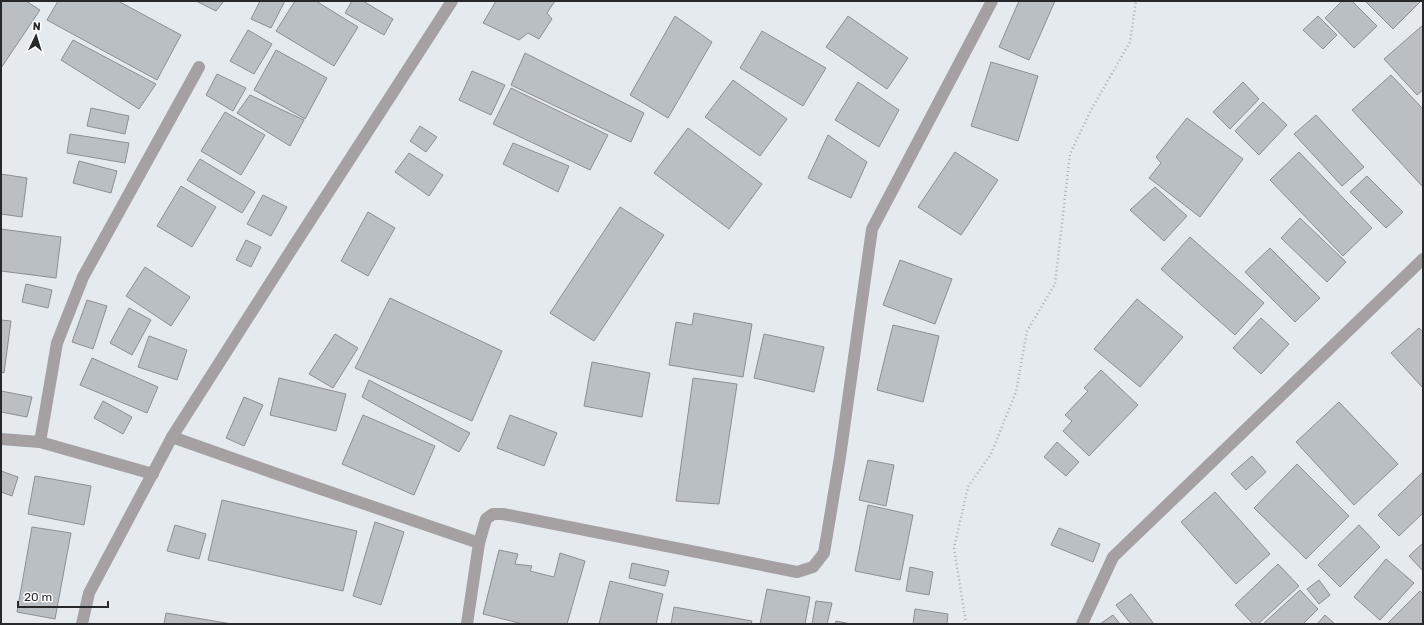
<svg xmlns="http://www.w3.org/2000/svg" width="1424" height="625" font-family="Rubik,sans-serif">
  <style>
    .building { fill: #babfc3; stroke: #8c9095 }
    .lines { fill: none; stroke-linecap: round; stroke-linejoin: round }
    .path { stroke: #abafb3; stroke-width: 2.5; stroke-dasharray: 1 3; stroke-linecap: butt }
    .minor { stroke: #a5a1a2; stroke-width: 12 }
  </style>
  <rect width="100%" height="100%" fill="#e5eaef"/>
  <g class="building">
    <path d="M1,1H26L40,10L1,68Z"/>
    <path d="M58,1H118L181,35L157,80L47,20Z"/>
    <path d="M196,1H224L216,11Z"/>
    <path d="M260,1H285L271,28L251,19Z"/>
    <path d="M295,1H316L358,27L334,66L276,31Z"/>
    <path d="M352,1H363L393,19L384,35L345,13Z"/>
    <path d="M496,1H555L547,13L552,19L539,39L528,33L519,40L483,23Z"/>
    <path d="M1019,1H1055L1029,60L999,47Z"/>
    <path d="M1342,1H1352L1377,26L1354,48L1325,18Z"/>
    <path d="M1365,1H1421L1393,29Z"/>
    <path d="M675,16L712,42L668,118L630,95Z"/>
    <path d="M848,16L908,58L887,89L826,47Z"/>
    <path d="M1318,16L1337,35L1323,49L1303,30Z"/>
    <path d="M1423,25V90L1417,95L1384,59Z"/>
    <path d="M248,30L272,44L254,74L230,61Z"/>
    <path d="M762,31L826,68L803,106L740,68Z"/>
    <path d="M73,40L156,84L139,109L61,60Z"/>
    <path d="M276,50L327,78L305,119L254,90Z"/>
    <path d="M525,53L644,113L631,142L511,85Z"/>
    <path d="M991,62L1038,76L1018,141L971,126Z"/>
    <path d="M472,71L505,85L491,115L459,100Z"/>
    <path d="M217,74L246,88L233,111L206,95Z"/>
    <path d="M1391,75L1423,109V187L1352,110Z"/>
    <path d="M733,80L787,119L760,156L705,117Z"/>
    <path d="M858,82L899,110L879,147L835,120Z"/>
    <path d="M1243,82L1259,99L1230,129L1213,112Z"/>
    <path d="M511,88L608,135L590,170L493,124Z"/>
    <path d="M250,95L304,120L290,146L237,113Z"/>
    <path d="M1263,102L1287,125L1259,155L1235,131Z"/>
    <path d="M91,108L129,116L125,134L87,126Z"/>
    <path d="M225,112L265,135L241,175L201,151Z"/>
    <path d="M1316,115L1364,167L1342,186L1294,134Z"/>
    <path d="M1187,118L1243,159L1200,217L1149,178L1161,163L1156,157Z"/>
    <path d="M420,126L437,137L426,152L410,141Z"/>
    <path d="M688,128L762,184L729,229L654,173Z"/>
    <path d="M70,134L129,143L125,163L67,153Z"/>
    <path d="M828,135L867,162L851,198L808,178Z"/>
    <path d="M513,143L569,166L558,192L503,164Z"/>
    <path d="M955,152L998,180L961,235L918,207Z"/>
    <path d="M1299,152L1372,228L1343,256L1270,180Z"/>
    <path d="M409,153L443,175L429,196L395,172Z"/>
    <path d="M200,159L255,192L242,213L187,180Z"/>
    <path d="M79,161L117,171L111,193L73,183Z"/>
    <path d="M1,174L27,178L22,217L1,214Z"/>
    <path d="M1367,176L1403,212L1386,228L1350,192Z"/>
    <path d="M181,186L216,207L192,247L157,226Z"/>
    <path d="M1155,187L1187,216L1164,241L1130,210Z"/>
    <path d="M263,195L287,207L271,236L247,224Z"/>
    <path d="M620,207L664,235L594,341L550,313Z"/>
    <path d="M368,212L395,228L368,276L341,261Z"/>
    <path d="M1300,218L1346,262L1327,282L1281,238Z"/>
    <path d="M1,229L61,237L56,278L1,271Z"/>
    <path d="M1190,237L1264,303L1235,335L1161,269Z"/>
    <path d="M246,240L261,247L251,267L236,260Z"/>
    <path d="M1270,248L1320,298L1295,322L1245,272Z"/>
    <path d="M900,260L952,279L935,324L883,305Z"/>
    <path d="M145,267L190,297L171,326L126,296Z"/>
    <path d="M26,284L52,290L48,308L22,302Z"/>
    <path d="M390,298L502,351L472,421L355,368Z"/>
    <path d="M1137,299L1183,337L1140,387L1094,349Z"/>
    <path d="M87,300L107,306L93,349L72,342Z"/>
    <path d="M129,308L151,320L132,355L110,343Z"/>
    <path d="M694,313L752,324L743,377L669,365L676,322L692,325Z"/>
    <path d="M1261,318L1289,344L1261,374L1233,348Z"/>
    <path d="M1,320L11,321L4,373L1,372Z"/>
    <path d="M893,325L939,336L923,402L877,390Z"/>
    <path d="M1419,328L1423,332V388L1391,353Z"/>
    <path d="M335,334L358,348L333,388L309,374Z"/>
    <path d="M764,334L824,347L814,392L754,378Z"/>
    <path d="M149,336L187,350L177,380L138,367Z"/>
    <path d="M92,358L158,387L147,413L80,385Z"/>
    <path d="M592,362L650,373L642,417L584,406Z"/>
    <path d="M1101,370L1138,405L1089,456L1063,431L1072,421L1065,415L1088,391L1084,388Z"/>
    <path d="M279,378L346,394L336,431L270,415Z"/>
    <path d="M693,378L737,384L719,504L676,501Z"/>
    <path d="M369,380L470,433L459,452L362,397Z"/>
    <path d="M1,391L32,397L27,417L1,412Z"/>
    <path d="M244,397L263,405L244,446L226,438Z"/>
    <path d="M103,401L132,417L123,434L94,418Z"/>
    <path d="M1339,402L1398,464L1354,505L1296,442Z"/>
    <path d="M363,415L435,446L414,495L342,464Z"/>
    <path d="M510,415L557,433L544,466L497,448Z"/>
    <path d="M1057,442L1079,462L1066,476L1044,457Z"/>
    <path d="M1252,456L1266,472L1246,490L1231,474Z"/>
    <path d="M868,460L894,465L886,506L859,500Z"/>
    <path d="M1297,464L1349,516L1306,559L1254,508Z"/>
    <path d="M1,471L18,477L12,496L1,492Z"/>
    <path d="M1423,472V513L1399,536L1378,515Z"/>
    <path d="M35,476L91,486L84,525L28,514Z"/>
    <path d="M1215,492L1270,554L1236,584L1181,522Z"/>
    <path d="M222,500L357,531L343,591L208,560Z"/>
    <path d="M868,505L913,515L900,580L855,571Z"/>
    <path d="M375,522L404,532L381,605L353,596Z"/>
    <path d="M175,525L206,534L199,559L167,551Z"/>
    <path d="M1359,525L1380,547L1340,587L1318,565Z"/>
    <path d="M32,527L71,533L55,619L17,612Z"/>
    <path d="M1059,528L1100,544L1093,562L1051,545Z"/>
    <path d="M1423,543V571L1409,556Z"/>
    <path d="M499,550L518,554L515,564L532,566L530,571L554,577L560,553L585,561L567,624H523L483,614Z"/>
    <path d="M1386,559L1414,583L1380,620L1354,597Z"/>
    <path d="M632,563L669,571L665,586L629,578Z"/>
    <path d="M1278,564L1299,586L1258,624H1253L1235,605Z"/>
    <path d="M910,567L933,572L929,595L906,591Z"/>
    <path d="M1319,580L1330,595L1319,604L1307,589Z"/>
    <path d="M610,581L663,594L656,624H599Z"/>
    <path d="M767,589L810,597L805,624H760Z"/>
    <path d="M1300,590L1318,609L1303,624H1263Z"/>
    <path d="M1420,591L1423,594V624H1387Z"/>
    <path d="M1131,594L1154,624H1131L1116,605Z"/>
    <path d="M816,601L832,603L827,624H812Z"/>
    <path d="M674,607L752,621L751,624H671Z"/>
    <path d="M915,609L948,614L947,624H913Z"/>
    <path d="M166,613L232,624H164Z"/>
    <path d="M1113,615L1120,624H1100Z"/>
    <path d="M1325,615L1335,624H1317Z"/>
    <path d="M836,621L851,624H835Z"/>
  </g>
  <g class="lines">
    <path class="path" d="M966,624L954,548L968,487L991,454L1016,392L1027,331L1055,284L1070,154L1091,110L1130,42L1136,1"/>
    <g class="minor">
      <path d="M172,437L274,473L479,543"/>
      <path d="M1,439L40,442L153,474"/>
      <path d="M40,442L57,343L83,277L199,67"/>
      <path d="M82,624L89,593L172,437L288,255L452,1"/>
      <path d="M467,624L479,543L486,519L493,514H503L797,572L813,567L824,553L840,457L872,229L992,1"/>
      <path d="M1082,624L1113,557L1423,259"/>
    </g>
  </g>
  <rect width="1424" height="625" fill="none" stroke="#26282a" stroke-width="4"/>
  <g transform="translate(36 36) rotate(4)" stroke="#ffffff" stroke-width="3" paint-order="stroke">
  <path d="M0-3L7 15L0 10L-7 15Z" fill="#26282a"/>
  <text y="-6" font-size="11" font-weight="bold" text-anchor="middle" fill="#26282a">N</text>
  </g>
  <path d="M18 601v6h90v-6" fill="none" stroke="#26282a" stroke-width="2"/>
  <text x="24" y="601" font-size="12" fill="#26282a" stroke="#ffffff" stroke-width="3" paint-order="stroke">20 m</text>
</svg>
